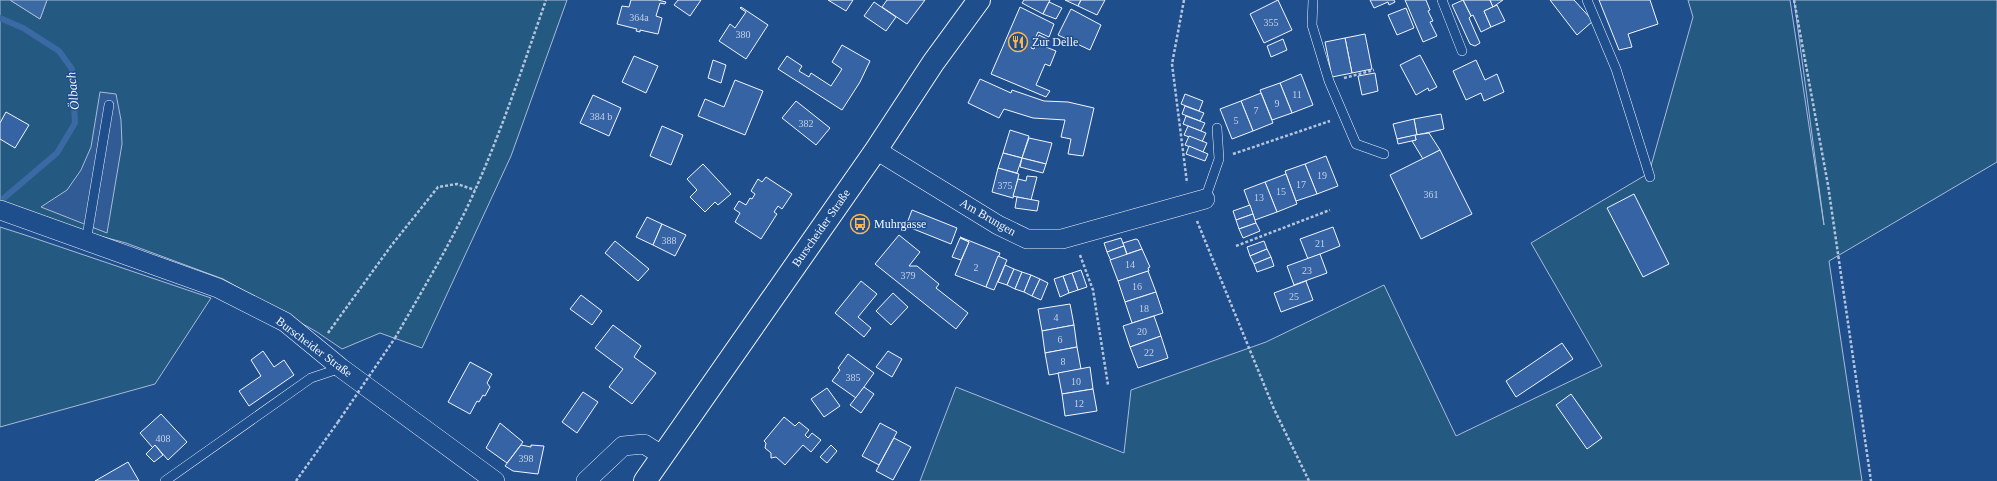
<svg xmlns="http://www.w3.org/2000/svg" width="1997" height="481" font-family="'Times New Roman',serif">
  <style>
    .green { fill: #245a82; stroke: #a8bbd7 }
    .parking { fill: #305b95; stroke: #a8bbd7 }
    .water { fill: #3b69a3; stroke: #a8bbd7 }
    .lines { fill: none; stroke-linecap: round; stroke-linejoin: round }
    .stream { stroke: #3b69a3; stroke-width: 6 }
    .building { fill: #3563a3; stroke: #f2f6ff }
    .service-casing { stroke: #f2f6ff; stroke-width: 10 }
    .minor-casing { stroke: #f2f6ff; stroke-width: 20 }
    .primary-casing { stroke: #f2f6ff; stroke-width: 24 }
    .path { stroke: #b3c4dc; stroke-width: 2.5; stroke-dasharray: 3 2; stroke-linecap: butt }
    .service { stroke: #1f4e8c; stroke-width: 9 }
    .minor { stroke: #1f4e8c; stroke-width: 19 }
    .primary { stroke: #1f4e8c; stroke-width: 22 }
    .path-bridge { stroke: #b3c4dc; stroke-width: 2.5; stroke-dasharray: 3 2; stroke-linecap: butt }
    .labels { text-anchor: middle; stroke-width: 3; stroke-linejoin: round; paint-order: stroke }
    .number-label { font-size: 10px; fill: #c3d1e8 }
    .poi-label { font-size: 12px; fill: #f2f6ff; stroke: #1f4e8c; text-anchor: start }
    .street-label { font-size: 12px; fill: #f2f6ff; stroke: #1f4e8c }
    .water-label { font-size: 13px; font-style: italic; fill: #f2f6ff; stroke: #1f4e8c }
  </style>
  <rect width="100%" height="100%" fill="#1f4e8c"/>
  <g class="green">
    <path d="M0,0H10L40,19L47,0H567L511,156L422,348L380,333L342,349L317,332L223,279L126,243L0,209Z"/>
    <path d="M1688,0H1790L1824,225L1794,0H1997V162L1829,261L1862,481H920L956,387L1124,453L1131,390L1266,342L1384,285L1456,436L1602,366L1531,243L1649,173L1693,17Z"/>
    <path d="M0,227L25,235L211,298L155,384L0,427Z"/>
  </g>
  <path class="parking" d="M100,92L116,94L121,120L122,144L107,233L41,207L67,190L81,170L91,147Z"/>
  <path class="water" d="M10,0H47L40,19Z"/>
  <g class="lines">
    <path class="stream" d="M0,18L23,28L59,51L72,69L75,123L57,153L4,198"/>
  </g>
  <g class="building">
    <path d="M631,0H658L666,2L665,4L660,3L656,16L662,18L658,34L640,30V32L636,31L637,29L617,24L622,6L629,7Z"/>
    <path d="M678,0H701L690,16L674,5Z"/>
    <path d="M828,0H853L846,11Z"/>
    <path d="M887,0H925L907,24L882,7Z"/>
    <path d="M1024,0H1050L1043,14L1022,3Z"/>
    <path d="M1065,0H1081L1078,6Z"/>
    <path d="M1081,0H1105L1097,15L1078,6Z"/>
    <path d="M1278,0L1292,30L1264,43L1250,14Z"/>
    <path d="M1370,0H1394L1395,2L1389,5L1388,2L1374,8Z"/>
    <path d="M1405,0H1426L1430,10L1428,11L1433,21L1430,22L1437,36L1423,42Z"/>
    <path d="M1463,0H1490L1493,7L1484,11L1491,27L1481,32L1473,15L1471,16Z"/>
    <path d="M1463,0L1471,16L1469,18L1480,43L1475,46L1470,44L1452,5Z"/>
    <path d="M1490,0H1503L1493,7Z"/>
    <path d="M1550,0H1574L1593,21L1577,35Z"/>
    <path d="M1599,0H1650L1658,24L1628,34L1632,47L1619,50Z"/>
    <path d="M874,2L896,17L886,31L864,16Z"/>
    <path d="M1049,2L1062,8L1056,19L1043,14Z"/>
    <path d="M1497,5L1505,21L1491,27L1484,11Z"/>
    <path d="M741,7L768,25L746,59L719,41L730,24L735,28L746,12L740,8Z"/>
    <path d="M1020,7L1054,24L1049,37L1038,32L1031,48L1034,49L1039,35L1049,40L1046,47L1056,51L1050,66L1045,64L1036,85L1050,91L1046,97L991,74Z"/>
    <path d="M1406,8L1414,28L1397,35L1388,15Z"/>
    <path d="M1071,9L1101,25L1090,50L1058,35Z"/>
    <path d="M1365,34L1372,69L1352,73L1345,38Z"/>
    <path d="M1345,38L1352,73L1332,77L1325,42Z"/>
    <path d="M1283,39L1287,50L1271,57L1267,46Z"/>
    <path d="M842,45L870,61L860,82L842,110L778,69L787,56L802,66L799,71L809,77L811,73L831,86L842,69L832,62Z"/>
    <path d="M1420,55L1437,87L1429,91L1428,88L1416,95L1400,65Z"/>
    <path d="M634,56L658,66L646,93L622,82Z"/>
    <path d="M713,60L726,65L721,83L708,78Z"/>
    <path d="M1476,60L1485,80L1497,74L1504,92L1484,101L1481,93L1466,100L1453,71Z"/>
    <path d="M1375,73L1378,91L1362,95L1358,76Z"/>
    <path d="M1301,74L1313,105L1292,113L1280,83Z"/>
    <path d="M980,79L1011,93L1012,90L1044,101L1068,102L1094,108L1083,156L1068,154L1071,139L1061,137L1065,120L1033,118L1004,109L999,118L968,103Z"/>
    <path d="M735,80L763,91L745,135L698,116L705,99L724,107Z"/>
    <path d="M1280,83L1292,113L1272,120L1260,90Z"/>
    <path d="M1261,93L1273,123L1253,131L1241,101Z"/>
    <path d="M1185,94L1203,101L1199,111L1181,104Z"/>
    <path d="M593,95L621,108L609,136L580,123Z"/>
    <path d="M796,101L830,128L816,145L782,118Z"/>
    <path d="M1241,101L1253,131L1232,139L1220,109Z"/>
    <path d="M1185,106L1204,113L1200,121L1182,114Z"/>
    <path d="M6,112L29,125L15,148L0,139V123Z"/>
    <path d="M1441,114L1444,129L1417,135L1414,119Z"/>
    <path d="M1186,116L1205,123L1201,131L1183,124Z"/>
    <path d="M1414,119L1417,135L1397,139L1393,124Z"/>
    <path d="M662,126L683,135L671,165L650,156Z"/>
    <path d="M1188,126L1206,133L1202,142L1184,135Z"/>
    <path d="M1010,130L1029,136L1022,158L1003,153Z"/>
    <path d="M1429,133L1440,150L1423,159L1412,141L1416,140L1415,135Z"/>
    <path d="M1415,135L1416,140L1398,144L1397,139Z"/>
    <path d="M1189,136L1207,143L1203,152L1185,145Z"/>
    <path d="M1029,138L1052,143L1046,164L1022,158Z"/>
    <path d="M1189,146L1208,154L1205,161L1186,154Z"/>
    <path d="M1440,150L1472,214L1421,239L1390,175Z"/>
    <path d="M1003,153L1022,158L1017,173L998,168Z"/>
    <path d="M1326,156L1338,186L1317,194L1305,164Z"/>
    <path d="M1022,158L1046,164L1043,173L1020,167Z"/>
    <path d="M703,164L731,194L718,205L715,202L705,212L690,197L697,190L687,179Z"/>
    <path d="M1305,164L1317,194L1296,201L1285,171Z"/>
    <path d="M998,168L1019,174L1013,198L992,192Z"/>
    <path d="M1286,174L1297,204L1277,212L1265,182Z"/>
    <path d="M1027,176L1037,177L1031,200L1013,196L1018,179L1026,181Z"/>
    <path d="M766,177L792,194L782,209L778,206L774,212L777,214L761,239L735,222L740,213L734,209L739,201L746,205L750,198L752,199L755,194L751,191L758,179L762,182Z"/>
    <path d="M1265,182L1277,212L1255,220L1244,190Z"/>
    <path d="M1634,194L1669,264L1643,277L1607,208Z"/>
    <path d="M1017,197L1039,201L1037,211L1015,208Z"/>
    <path d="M1250,205L1253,214L1236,220L1233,211Z"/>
    <path d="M912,210L957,228L951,244L906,226Z"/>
    <path d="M1253,214L1256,223L1239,229L1236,220Z"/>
    <path d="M647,217L662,224L653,245L636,237Z"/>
    <path d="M1256,223L1260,231L1243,238L1239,229Z"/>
    <path d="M662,224L686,235L675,256L653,245Z"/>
    <path d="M1333,227L1340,246L1308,259L1300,239Z"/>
    <path d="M899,235L920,252L909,266H917L939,284L936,288L968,313L956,329L875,264Z"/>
    <path d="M960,237L1000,253L986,287L955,275L969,242Z"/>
    <path d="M960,238L969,242L961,260L952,257Z"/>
    <path d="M1121,238L1124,246L1107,252L1104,243Z"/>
    <path d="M1136,239L1138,240L1142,249L1127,254L1123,243Z"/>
    <path d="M615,241L649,269L638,281L605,253Z"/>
    <path d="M1264,241L1267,249L1250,256L1247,247Z"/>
    <path d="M1124,246L1127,255L1111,261L1107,252Z"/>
    <path d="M1142,249L1150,267L1148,268L1149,271L1118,281L1110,260Z"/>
    <path d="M1267,249L1271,257L1254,264L1250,256Z"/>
    <path d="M1320,254L1327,273L1294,285L1287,266Z"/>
    <path d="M998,256L1007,260L994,290L986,287Z"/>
    <path d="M1271,257L1274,266L1257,272L1254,264Z"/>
    <path d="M1005,265L1014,269L1007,285L998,282Z"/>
    <path d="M1014,269L1022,272L1015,289L1007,285Z"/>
    <path d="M1081,270L1087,287L1078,290L1072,273Z"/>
    <path d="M1148,271L1156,292L1125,302L1118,281Z"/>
    <path d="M1022,272L1031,275L1024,292L1015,289Z"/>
    <path d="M1072,273L1078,290L1069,293L1063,276Z"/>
    <path d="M1031,275L1040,279L1032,296L1024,292Z"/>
    <path d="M1063,276L1069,293L1060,297L1054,279Z"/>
    <path d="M1040,279L1048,283L1041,300L1032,296Z"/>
    <path d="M861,281L877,294L858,317L871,328L864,337L835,313Z"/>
    <path d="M1306,281L1313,300L1281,312L1274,293Z"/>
    <path d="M1156,292L1163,313L1132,323L1125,302Z"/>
    <path d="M893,293L908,307L891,325L876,311Z"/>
    <path d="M581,295L602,311L592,325L570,309Z"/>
    <path d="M1070,304L1074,325L1042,331L1038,309Z"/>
    <path d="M1154,316L1161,336L1130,347L1123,326Z"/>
    <path d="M613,325L641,346L634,357L656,373L632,404L609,387L623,369L595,348Z"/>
    <path d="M1074,325L1077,347L1045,353L1042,331Z"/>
    <path d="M1161,336L1168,358L1138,368L1130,347Z"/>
    <path d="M1562,343L1573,359L1516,397L1506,381Z"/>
    <path d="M1077,347L1081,369L1049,375L1045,353Z"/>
    <path d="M263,351L274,367L284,360L294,375L249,406L239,391L261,376L251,360Z"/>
    <path d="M888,351L902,359L892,377L876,367Z"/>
    <path d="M848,354L874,373L856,398L832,381L840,370L838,368Z"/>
    <path d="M470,362L492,374L487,383L490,387L485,396L483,395L479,402L477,401L470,414L448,402Z"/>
    <path d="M1090,367L1093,389L1062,394L1058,373Z"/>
    <path d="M864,387L874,394L861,413L850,405Z"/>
    <path d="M827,388L840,406L824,417L811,399Z"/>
    <path d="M1093,389L1097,411L1065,416L1062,394Z"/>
    <path d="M583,392L598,402L577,433L562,422Z"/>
    <path d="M1571,394L1602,438L1587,449L1556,405Z"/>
    <path d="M161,414L187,442L168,460L155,445L153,448L140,433Z"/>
    <path d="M784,417L795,426L799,422L809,430L805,435L808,438L812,433L821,440L811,452L803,445L785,465L776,457L771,458V453L765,448L766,443L764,441Z"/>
    <path d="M500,423L523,442L507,463L486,448Z"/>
    <path d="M880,423L897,432L879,465L862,456Z"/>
    <path d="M894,438L911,447L893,480L876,471Z"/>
    <path d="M155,445L163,455L154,462L146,454Z"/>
    <path d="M521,445L531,447V445L544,446L538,474L513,471L505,466Z"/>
    <path d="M831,445L837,451L827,463L820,457Z"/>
    <path d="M128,462L139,481H95Z"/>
  </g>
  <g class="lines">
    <defs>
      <g id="service">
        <path d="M1313,0L1312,25L1329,81L1356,144L1384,154"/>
        <path d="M1442,0L1462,51"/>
        <path d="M1587,0L1616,69L1650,177"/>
        <path d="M1205,199L1219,159L1217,128"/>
        <path d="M86,242L109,105"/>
        <path d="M165,481L311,378L341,368"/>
      </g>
      <g id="minor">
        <path d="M876,150L998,225L1027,239H1062L1205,199"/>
        <path d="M0,210L218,288L285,322L341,368L495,481"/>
        <path d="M586,481L623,446L644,444L663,456"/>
      </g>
      <path id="primary" d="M645,481L876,150L933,63L979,0"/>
    </defs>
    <use href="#service" class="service-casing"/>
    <use href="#minor" class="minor-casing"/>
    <use href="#primary" class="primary-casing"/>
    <g class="path">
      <path d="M1184,0L1172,64L1187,183"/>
      <path d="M1794,0L1828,185L1871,481"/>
      <path d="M1344,78L1374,70"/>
      <path d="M1233,154L1330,121"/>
      <path d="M1197,221L1274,409L1309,481"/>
      <path d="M1236,246L1330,210"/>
      <path d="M1080,255L1093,290L1108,385"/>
      <path d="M328,333L391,246L438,187L457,184L475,190"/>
      <path d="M395,338C423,289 453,240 476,188C503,127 524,63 546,0"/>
      <path d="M296,481L338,422"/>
    </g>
    <use href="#service" class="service"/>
    <use href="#minor" class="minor"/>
    <use href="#primary" class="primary"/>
    <path class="path-bridge" d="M338,422L395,338"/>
  </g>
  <defs>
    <symbol id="restaurant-ring" viewBox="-11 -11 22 22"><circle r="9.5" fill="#1f4e8c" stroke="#ffb74d" stroke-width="1.5"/><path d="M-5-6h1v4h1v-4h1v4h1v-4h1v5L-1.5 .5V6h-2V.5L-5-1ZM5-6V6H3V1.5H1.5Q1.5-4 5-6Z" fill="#ffb74d"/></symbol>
    <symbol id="bus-ring" viewBox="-11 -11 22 22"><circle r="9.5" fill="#1f4e8c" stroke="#ffb74d" stroke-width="1.5"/><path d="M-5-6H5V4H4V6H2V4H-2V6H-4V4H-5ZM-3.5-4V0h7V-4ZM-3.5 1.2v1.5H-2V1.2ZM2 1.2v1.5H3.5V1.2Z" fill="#ffb74d"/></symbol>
  </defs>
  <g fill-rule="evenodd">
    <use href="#restaurant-ring" x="1007" y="31" width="22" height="22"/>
    <use href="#bus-ring" x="849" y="213" width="22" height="22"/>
  </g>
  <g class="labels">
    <g class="number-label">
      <text x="639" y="21">364a</text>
      <text x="1271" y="26">355</text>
      <text x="743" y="38">380</text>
      <text x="1297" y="98">11</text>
      <text x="1277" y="107">9</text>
      <text x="1256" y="114">7</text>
      <text x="601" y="120">384 b</text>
      <text x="1236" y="124">5</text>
      <text x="806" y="127">382</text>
      <text x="1322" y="179">19</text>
      <text x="1301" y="188">17</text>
      <text x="1005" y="189">375</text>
      <text x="1281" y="195">15</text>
      <text x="1431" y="198">361</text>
      <text x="1259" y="201">13</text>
      <text x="669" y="244">388</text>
      <text x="1320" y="247">21</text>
      <text x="1130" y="268">14</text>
      <text x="976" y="271">2</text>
      <text x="1307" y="274">23</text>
      <text x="908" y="279">379</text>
      <text x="1137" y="290">16</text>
      <text x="1294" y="300">25</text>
      <text x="1144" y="312">18</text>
      <text x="1056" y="321">4</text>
      <text x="1142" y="335">20</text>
      <text x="1060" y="343">6</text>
      <text x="1149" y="356">22</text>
      <text x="1063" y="365">8</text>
      <text x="853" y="381">385</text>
      <text x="1076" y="385">10</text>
      <text x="1079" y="407">12</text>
      <text x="163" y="442">408</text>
      <text x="526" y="462">398</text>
    </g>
    <g class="poi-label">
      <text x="1032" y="46">Zur Delle</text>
      <text x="874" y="228">Muhrgasse</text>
    </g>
    <g class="street-label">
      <text transform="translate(988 217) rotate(30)" y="4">Am Brungen</text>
      <text transform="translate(821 228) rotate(-55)" y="4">Burscheider Straße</text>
      <text transform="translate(314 347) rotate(37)" y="4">Burscheider Straße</text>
    </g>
    <g class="water-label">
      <text transform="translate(72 91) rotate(-96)" y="5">Ölbach</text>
    </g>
  </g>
</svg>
